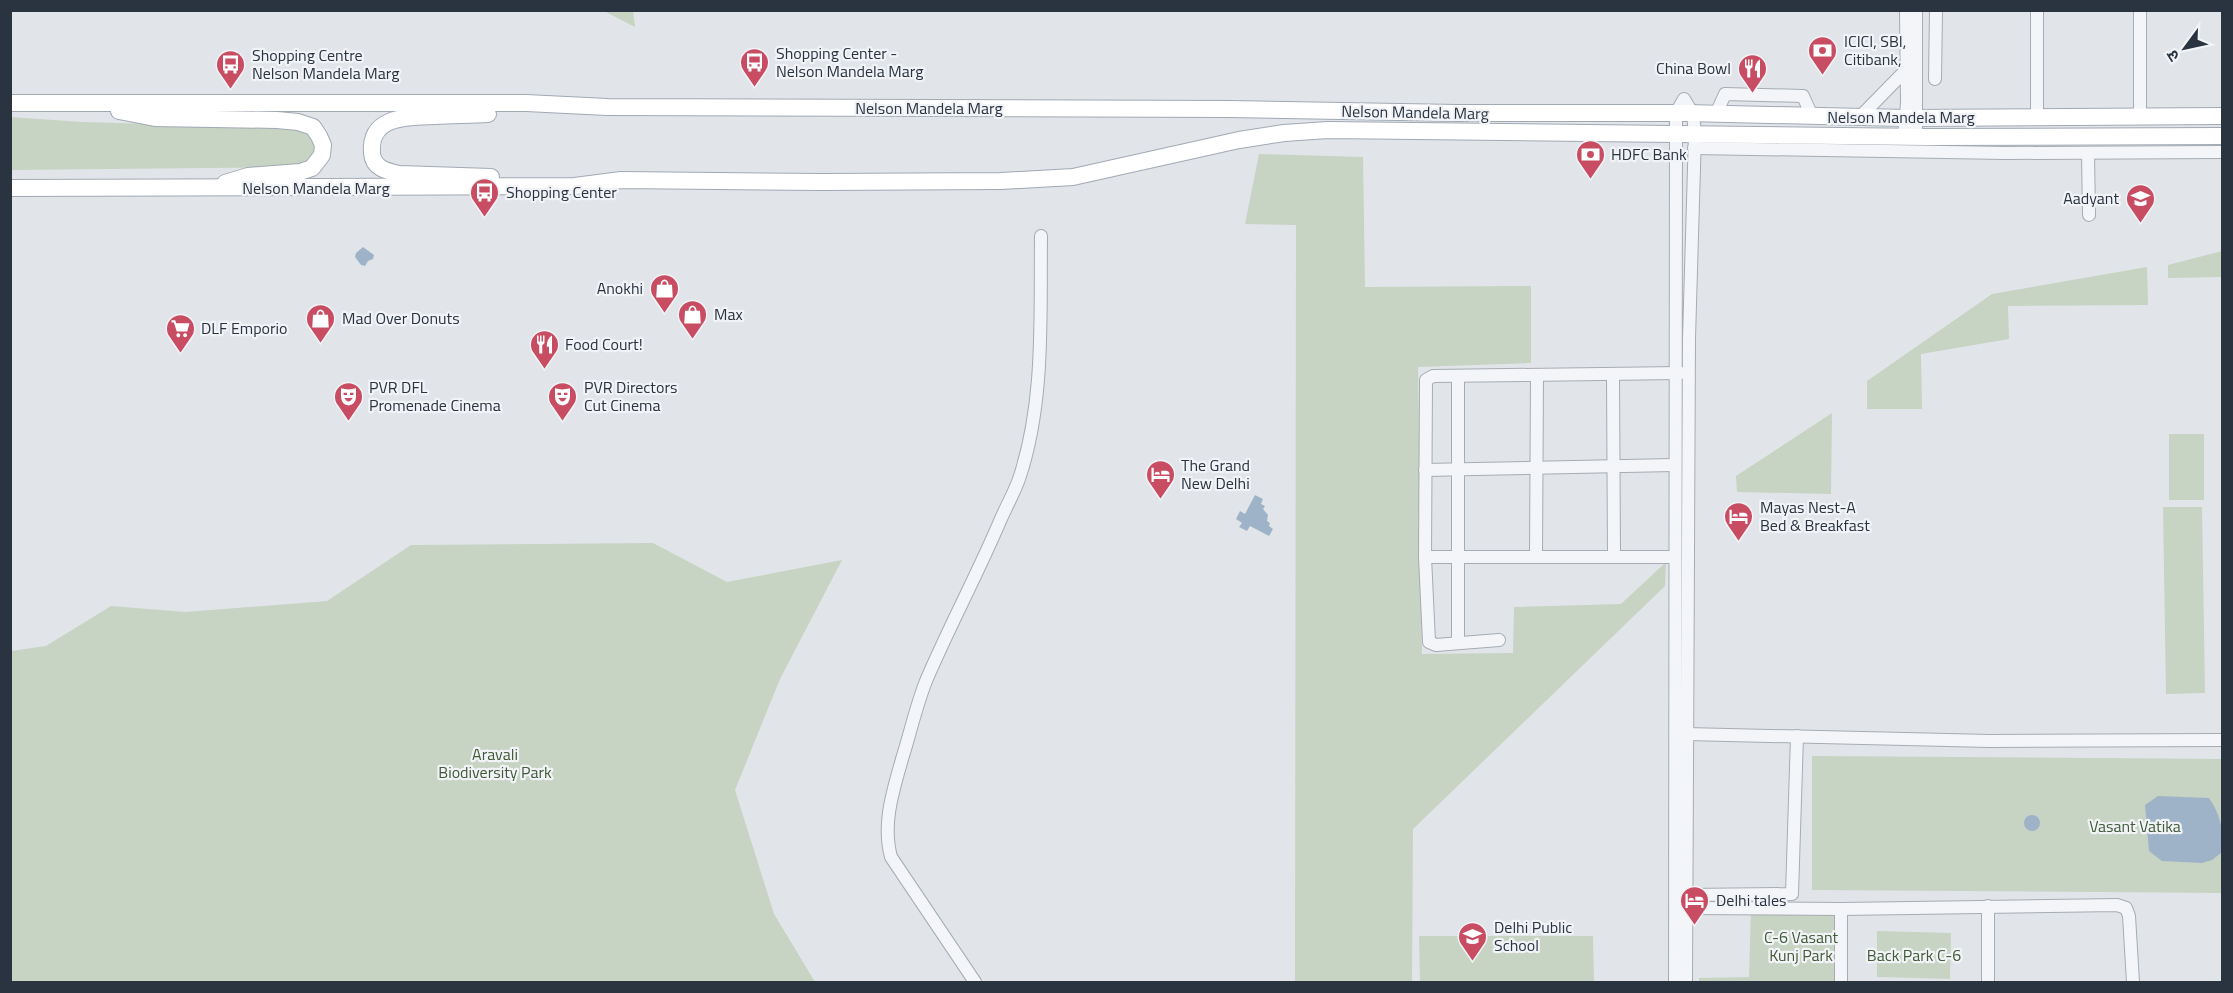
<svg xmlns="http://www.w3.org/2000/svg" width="2233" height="993" font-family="'Titillium Web','Noto Sans Devanagari',sans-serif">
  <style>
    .green { fill: #c7d3c3 }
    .water { fill: #9eb3c8 }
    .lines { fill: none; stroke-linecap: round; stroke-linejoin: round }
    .minor-casing { stroke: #a6acb3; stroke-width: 14 }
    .major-casing { stroke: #a1a9b4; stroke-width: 18 }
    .minor { stroke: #f4f5f8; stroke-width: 12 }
    .major { stroke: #fff; stroke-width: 16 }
    .labels { text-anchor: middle; stroke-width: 4.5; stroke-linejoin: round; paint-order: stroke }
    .poi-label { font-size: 16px; fill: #2a3340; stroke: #f1f3f7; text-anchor: start }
    .street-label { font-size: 16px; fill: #2a3340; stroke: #f1f3f7 }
    .park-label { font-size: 16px; fill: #405b38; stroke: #f1f3f7 }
  </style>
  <rect width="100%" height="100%" fill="#e1e5e9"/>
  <g class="green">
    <path d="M604,11H633L635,27Z"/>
    <path d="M10,117L82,122L291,128C320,134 326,156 295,167L11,170Z"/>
    <path d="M1259,154L1363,157L1365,287L1531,286V363L1418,367L1422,654L1513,653L1514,607L1621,604L1666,562L1665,586L1413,829L1412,982H1295L1296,225L1245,224Z"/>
    <path d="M2222,251V277L2168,278V265Z"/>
    <path d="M2147,267L2148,305L2008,306L2009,339L1921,354L1922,409H1867V381L1992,294Z"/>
    <path d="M1832,413L1831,494L1737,492L1736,476Z"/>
    <rect x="2169" y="434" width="35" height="66"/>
    <path d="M2163,507H2202L2205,693L2166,694Z"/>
    <path d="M653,543L727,582L842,560L780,679L735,790L774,914L815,982H11V651L46,646L111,606L185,612L327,601L411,545Z"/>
    <path d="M1812,756L2222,759V893L1812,890Z"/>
    <path d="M1751,908L1837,909L1840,982H1699V978L1749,977Z"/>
    <path d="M1877,931L1951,933L1950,979L1877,977Z"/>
    <path d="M1419,936H1593L1594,982H1420Z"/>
  </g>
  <g class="water">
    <path d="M363,247L374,255L373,259L368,261L365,266L361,265L355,257L356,253Z"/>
    <path d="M1255,495L1263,499L1261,504L1265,506L1263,509L1268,515L1267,521L1270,523L1269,526L1273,529L1269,536L1250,526L1247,531L1239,527L1242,523L1236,519L1240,511L1245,514Z"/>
    <path d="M2158,796L2209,798C2220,813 2225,834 2221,853L2212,860L2202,863L2162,861L2149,851L2145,805Z"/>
    <circle cx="2032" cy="823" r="8"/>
  </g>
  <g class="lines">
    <defs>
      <g id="minor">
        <path d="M1916,10V136"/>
        <path d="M2037,10V117"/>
        <path d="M2140,10V116"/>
        <path d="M1935,79L1936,10"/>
        <path d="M1716,114L1725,94L1803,96L1812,116"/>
        <path d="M1860,117L1907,69"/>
        <path d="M1904,136L1907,103L1906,10"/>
        <path d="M1694,148L2006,153L2222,152"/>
        <path d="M2088,153L2089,215"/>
        <path d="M1613,374L1614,557"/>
        <path d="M1425,470L1674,465"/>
        <path d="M1425,557H1674"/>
        <path d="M1536,557L1537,375"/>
        <path d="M1499,640L1436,645L1429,642L1425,557L1426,380L1433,376L1681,373"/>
        <path d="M1458,643V376"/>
        <path d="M1686,734L1990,741L2222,740"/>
        <path d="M1686,895L1792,894L1797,736"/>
        <path d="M1988,906V982"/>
        <path d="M1686,908L1841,909L2117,905L2126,908L2129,916L2133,982"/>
        <path d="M975,982L891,857C882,824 893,791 902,759C910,734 916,706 926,681C949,627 977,575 1000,521C1006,507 1014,493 1019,479C1045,402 1040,317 1041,236"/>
        <path d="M1675,982L1676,113L1684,99L1693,114L1695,134L1689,338L1686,982"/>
        <path d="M1841,982V909"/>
      </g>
      <g id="major">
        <path d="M10,103H526L607,107L1230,109L1457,113H1686L1906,118L2222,116"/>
        <path d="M119,111L155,118L277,120L298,122L313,127L319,136L323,145L322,155L312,168L300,172L248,176L225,183"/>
        <path d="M488,114C470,115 453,115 435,116C409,117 369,115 372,153C373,168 386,171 399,174L491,177"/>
        <path d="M10,188L575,186L621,180L823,182L1001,181L1073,177L1239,140L1284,133L1328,130L1927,137L2222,136"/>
      </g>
    </defs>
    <use href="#minor" class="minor-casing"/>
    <use href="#major" class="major-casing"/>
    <use href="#minor" class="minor"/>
    <use href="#major" class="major"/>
  </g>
  <defs>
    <symbol id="bank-pin" viewBox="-11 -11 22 30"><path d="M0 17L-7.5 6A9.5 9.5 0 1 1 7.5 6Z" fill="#c84c62" stroke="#f1f3f7"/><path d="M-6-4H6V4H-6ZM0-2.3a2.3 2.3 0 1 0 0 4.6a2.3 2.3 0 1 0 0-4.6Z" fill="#fff"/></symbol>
    <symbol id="bus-pin" viewBox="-11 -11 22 30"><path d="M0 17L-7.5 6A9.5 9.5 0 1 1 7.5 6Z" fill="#c84c62" stroke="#f1f3f7"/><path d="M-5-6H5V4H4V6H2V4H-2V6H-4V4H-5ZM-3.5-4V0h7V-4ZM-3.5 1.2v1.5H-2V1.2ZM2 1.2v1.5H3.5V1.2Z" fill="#fff"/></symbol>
    <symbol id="restaurant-pin" viewBox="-11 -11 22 30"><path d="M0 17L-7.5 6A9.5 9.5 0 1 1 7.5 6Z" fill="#c84c62" stroke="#f1f3f7"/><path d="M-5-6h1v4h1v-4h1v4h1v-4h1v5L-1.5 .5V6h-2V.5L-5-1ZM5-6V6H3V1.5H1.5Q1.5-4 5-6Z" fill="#fff"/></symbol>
    <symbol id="school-pin" viewBox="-11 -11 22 30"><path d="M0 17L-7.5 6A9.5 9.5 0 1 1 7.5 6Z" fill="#c84c62" stroke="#f1f3f7"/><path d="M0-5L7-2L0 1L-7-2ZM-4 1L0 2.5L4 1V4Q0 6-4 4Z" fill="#fff"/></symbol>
    <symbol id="shop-pin" viewBox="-11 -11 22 30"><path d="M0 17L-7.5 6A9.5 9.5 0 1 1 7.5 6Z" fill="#c84c62" stroke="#f1f3f7"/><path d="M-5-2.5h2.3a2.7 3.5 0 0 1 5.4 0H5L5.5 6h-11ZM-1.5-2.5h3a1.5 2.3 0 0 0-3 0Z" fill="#fff"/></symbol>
    <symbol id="supermarket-pin" viewBox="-11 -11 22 30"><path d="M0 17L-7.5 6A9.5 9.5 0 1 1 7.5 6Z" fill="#c84c62" stroke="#f1f3f7"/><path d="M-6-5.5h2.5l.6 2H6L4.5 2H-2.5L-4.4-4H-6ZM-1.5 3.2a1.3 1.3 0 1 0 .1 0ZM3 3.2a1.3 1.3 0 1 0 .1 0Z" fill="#fff"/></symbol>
    <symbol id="theatre-pin" viewBox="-11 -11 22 30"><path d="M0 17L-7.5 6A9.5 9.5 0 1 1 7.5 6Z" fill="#c84c62" stroke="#f1f3f7"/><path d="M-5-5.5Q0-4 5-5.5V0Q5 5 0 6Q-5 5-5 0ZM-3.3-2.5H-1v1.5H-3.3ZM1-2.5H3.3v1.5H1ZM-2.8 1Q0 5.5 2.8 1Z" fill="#fff"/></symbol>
    <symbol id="hotel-pin" viewBox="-11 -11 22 30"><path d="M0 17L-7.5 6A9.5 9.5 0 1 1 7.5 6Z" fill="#c84c62" stroke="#f1f3f7"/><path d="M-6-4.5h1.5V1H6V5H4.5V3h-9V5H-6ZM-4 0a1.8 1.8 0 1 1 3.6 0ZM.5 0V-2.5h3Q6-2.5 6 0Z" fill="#fff"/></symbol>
  </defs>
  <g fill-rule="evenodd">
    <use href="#bank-pin" x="1806" y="34" width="33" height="45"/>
    <use href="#bus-pin" x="738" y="46" width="33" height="45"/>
    <use href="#bus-pin" x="214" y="48" width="33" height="45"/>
    <use href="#restaurant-pin" x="1736" y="52" width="33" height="45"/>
    <use href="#bank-pin" x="1574" y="138" width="33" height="45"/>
    <use href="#bus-pin" x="468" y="176" width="33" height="45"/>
    <use href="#school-pin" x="2124" y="182" width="33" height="45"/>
    <use href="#shop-pin" x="648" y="272" width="33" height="45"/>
    <use href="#shop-pin" x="676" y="298" width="33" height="45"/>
    <use href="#shop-pin" x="304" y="302" width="33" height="45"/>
    <use href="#supermarket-pin" x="164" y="312" width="33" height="45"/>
    <use href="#restaurant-pin" x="528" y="328" width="33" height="45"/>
    <use href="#theatre-pin" x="332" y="380" width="33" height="45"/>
    <use href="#theatre-pin" x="546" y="380" width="33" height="45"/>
    <use href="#hotel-pin" x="1144" y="458" width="33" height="45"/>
    <use href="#hotel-pin" x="1722" y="500" width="33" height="45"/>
    <use href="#hotel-pin" x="1678" y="884" width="33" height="45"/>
    <use href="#school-pin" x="1456" y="920" width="33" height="45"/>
  </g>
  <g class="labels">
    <g class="poi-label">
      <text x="1844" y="47">ICICI, SBI,<tspan x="1844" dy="18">Citibank,</tspan></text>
      <text x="776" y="59">Shopping Center -<tspan x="776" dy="18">Nelson Mandela Marg</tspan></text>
      <text x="252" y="61">Shopping Centre<tspan x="252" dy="18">Nelson Mandela Marg</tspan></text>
      <text x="1731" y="74" text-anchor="end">China Bowl</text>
      <text x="1611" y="160">HDFC Bank</text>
      <text x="506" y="198">Shopping Center</text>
      <text x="2119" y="204" text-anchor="end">Aadyant</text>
      <text x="643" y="294" text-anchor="end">Anokhi</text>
      <text x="714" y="320">Max</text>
      <text x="342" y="324">Mad Over Donuts</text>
      <text x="201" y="334">DLF Emporio</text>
      <text x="565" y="350">Food Court!</text>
      <text x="369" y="393">PVR DFL<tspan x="369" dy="18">Promenade Cinema</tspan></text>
      <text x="584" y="393">PVR Directors<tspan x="584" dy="18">Cut Cinema</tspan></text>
      <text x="1181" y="471">The Grand<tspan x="1181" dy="18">New Delhi</tspan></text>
      <text x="1760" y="513">Mayas Nest-A<tspan x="1760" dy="18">Bed &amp; Breakfast</tspan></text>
      <text x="1716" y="906">Delhi tales</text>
      <text x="1494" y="933">Delhi Public<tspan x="1494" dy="18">School</tspan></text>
    </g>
    <g class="street-label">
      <text x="929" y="114">Nelson Mandela Marg</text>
      <text transform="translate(1415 112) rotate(1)" y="6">Nelson Mandela Marg</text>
      <text x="1901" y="123">Nelson Mandela Marg</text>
      <text x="316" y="194">Nelson Mandela Marg</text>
    </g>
    <g class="park-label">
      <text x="495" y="760">Aravali<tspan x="495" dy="18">Biodiversity Park</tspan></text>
      <text x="2135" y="832">Vasant Vatika</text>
      <text x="1801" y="943">C-6 Vasant<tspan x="1801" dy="18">Kunj Park</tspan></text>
      <text x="1914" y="961">Back Park C-6</text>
    </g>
  </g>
  <rect width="2233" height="993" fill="none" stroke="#2a3340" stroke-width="24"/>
  <g transform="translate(2185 48) rotate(237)" stroke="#f1f3f7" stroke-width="4.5" paint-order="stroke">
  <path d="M0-4.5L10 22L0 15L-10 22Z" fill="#2a3340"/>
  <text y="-9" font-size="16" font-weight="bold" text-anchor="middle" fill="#2a3340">उ</text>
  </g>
</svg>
